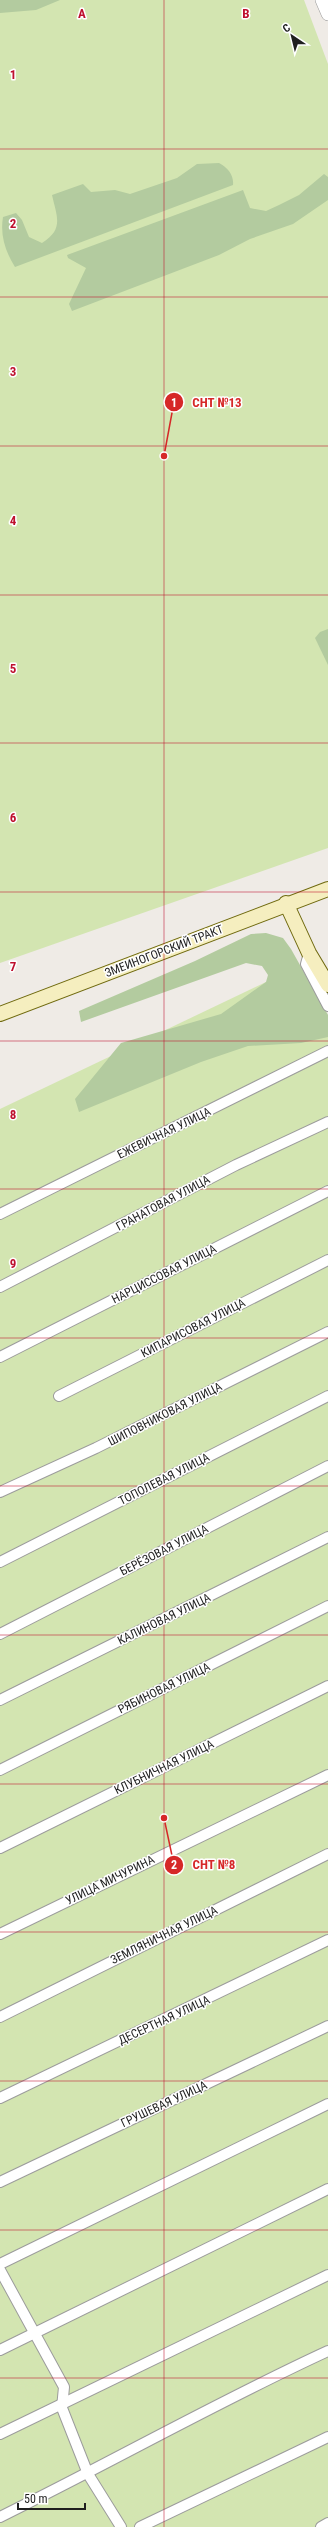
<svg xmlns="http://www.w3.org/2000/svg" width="328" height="2527" font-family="'Roboto Condensed',sans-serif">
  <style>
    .grass { fill: #d3e5b1 }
    .forest { fill: #b3cb9f }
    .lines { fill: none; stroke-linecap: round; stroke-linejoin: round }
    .minor-casing { stroke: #9c9c9c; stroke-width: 12 }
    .tertiary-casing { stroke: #9c9c9c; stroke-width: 14 }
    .secondary-casing { stroke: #6f690e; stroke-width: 16 }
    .minor { stroke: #fff; stroke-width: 10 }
    .tertiary { stroke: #fff; stroke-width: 13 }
    .secondary { stroke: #f5eebf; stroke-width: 14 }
    .grid { fill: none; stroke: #be102e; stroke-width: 1; stroke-opacity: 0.55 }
    .labels { text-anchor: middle; stroke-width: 3; stroke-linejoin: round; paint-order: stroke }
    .street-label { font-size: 12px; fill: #1f1f1f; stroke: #fff }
    .grid-label { font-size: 13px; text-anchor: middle; font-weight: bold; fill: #be102e; stroke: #fff; stroke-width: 3; stroke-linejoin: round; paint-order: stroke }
    .leader { fill: none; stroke: #d62828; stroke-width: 1.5 }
    .callout-dot { fill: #d62828; stroke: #fff; stroke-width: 1.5 }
    .mark-label { font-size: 12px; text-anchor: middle; font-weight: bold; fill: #fff }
    .callout-label { font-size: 13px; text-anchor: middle; font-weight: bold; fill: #d62828; stroke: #fff; stroke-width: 3; stroke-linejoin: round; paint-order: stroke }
  </style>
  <rect width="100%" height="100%" fill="#efebe6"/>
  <g class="grass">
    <path d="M0,0H304L328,64V848L0,963Z"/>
    <path d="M266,982L328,1015V2527H0V1109Z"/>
  </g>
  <g class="forest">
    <path d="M0,0H60L36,10L0,13Z"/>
    <path d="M219,163C228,168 234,175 233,185L15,267C5,251 0,235 3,217L16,213L22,220L29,237L42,243C64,229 57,217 52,195L83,184L91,192L115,190L130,194L177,178L197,164Z"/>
    <path d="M324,174L328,177V200L293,224L250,239L219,255L72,311L69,304L86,268L68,258L67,255L243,190L250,208L266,211L279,205L299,195Z"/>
    <path d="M328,629V665L315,638L320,632Z"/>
    <path d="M266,933L283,938L291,949L328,1015V1037L301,1043L248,1046L201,1062L79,1112L75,1099L121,1043L221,1014L266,982L268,975L262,966L246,963L81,1022L79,1011L195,961L251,934Z"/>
  </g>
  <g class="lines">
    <defs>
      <g id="minor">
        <path d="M309,953L306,964L328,1006"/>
        <path d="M0,1214L328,1051"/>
        <path d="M0,1287L236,1165L328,1122"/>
        <path d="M0,1357L328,1191"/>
        <path d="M59,1396L328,1260"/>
        <path d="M0,1492L96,1448L328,1332"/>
        <path d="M0,1562L328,1396"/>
        <path d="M0,1634L328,1466"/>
        <path d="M0,1700L328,1537"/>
        <path d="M0,1770L328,1606"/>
        <path d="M0,1848L328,1686"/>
        <path d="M0,1934L328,1775"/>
        <path d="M0,2017L328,1854"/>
        <path d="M0,2098L328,1940"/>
        <path d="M0,2182L328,2026"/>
        <path d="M0,2264L328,2104"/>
        <path d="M0,2270L64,2387L62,2408L88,2474L121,2527"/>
        <path d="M0,2350L328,2189"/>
        <path d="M0,2434L328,2275"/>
        <path d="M0,2517C110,2463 217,2402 328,2351"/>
        <path d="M140,2527L328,2437"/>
        <path d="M321,2527L328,2523"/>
      </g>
      <path id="tertiary" d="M322,0L328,14"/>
      <g id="secondary">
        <path d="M286,903L309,953L328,985"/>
        <path d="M0,1014L328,889"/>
      </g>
    </defs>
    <use href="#minor" class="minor-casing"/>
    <use href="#tertiary" class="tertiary-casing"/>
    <use href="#secondary" class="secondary-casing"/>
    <use href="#minor" class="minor"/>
    <use href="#tertiary" class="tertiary"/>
    <use href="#secondary" class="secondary"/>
  </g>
  <path class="grid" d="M164,0V2527M0,149H328M0,297H328M0,446H328M0,595H328M0,743H328M0,892H328M0,1041H328M0,1189H328M0,1338H328M0,1486H328M0,1635H328M0,1784H328M0,1932H328M0,2081H328M0,2230H328M0,2378H328"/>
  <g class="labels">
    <g class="street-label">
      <text transform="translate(164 951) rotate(-21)" y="4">ЗМЕИНОГОРСКИЙ ТРАКТ</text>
      <text transform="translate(164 1133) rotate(-26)" y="4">ЕЖЕВИЧНАЯ УЛИЦА</text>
      <text transform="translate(163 1203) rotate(-28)" y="4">ГРАНАТОВАЯ УЛИЦА</text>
      <text transform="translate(164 1274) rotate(-27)" y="4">НАРЦИССОВАЯ УЛИЦА</text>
      <text transform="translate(193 1328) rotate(-27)" y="4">КИПАРИСОВАЯ УЛИЦА</text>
      <text transform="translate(165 1414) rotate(-27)" y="4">ШИПОВНИКОВАЯ УЛИЦА</text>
      <text transform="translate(164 1479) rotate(-27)" y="4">ТОПОЛЕВАЯ УЛИЦА</text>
      <text transform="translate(164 1550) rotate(-27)" y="4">БЕРЁЗОВАЯ УЛИЦА</text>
      <text transform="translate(164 1619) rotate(-26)" y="4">КАЛИНОВАЯ УЛИЦА</text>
      <text transform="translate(164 1688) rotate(-26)" y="4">РЯБИНОВАЯ УЛИЦА</text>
      <text transform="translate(164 1767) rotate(-26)" y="4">КЛУБНИЧНАЯ УЛИЦА</text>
      <text transform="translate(110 1880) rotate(-26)" y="4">УЛИЦА МИЧУРИНА</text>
      <text transform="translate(164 1935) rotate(-26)" y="4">ЗЕМЛЯНИЧНАЯ УЛИЦА</text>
      <text transform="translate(164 2020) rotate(-25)" y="4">ДЕСЕРТНАЯ УЛИЦА</text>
      <text transform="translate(164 2104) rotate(-25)" y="4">ГРУШЕВАЯ УЛИЦА</text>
    </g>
  </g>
  <g class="grid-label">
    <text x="82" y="18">A</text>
    <text x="246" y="18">B</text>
    <text x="13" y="79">1</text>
    <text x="13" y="228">2</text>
    <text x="13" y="376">3</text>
    <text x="13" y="525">4</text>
    <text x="13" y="673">5</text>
    <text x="13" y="822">6</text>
    <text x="13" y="971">7</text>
    <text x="13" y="1119">8</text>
    <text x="13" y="1268">9</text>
  </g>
  <path class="leader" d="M164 456L174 402M164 1818L174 1865"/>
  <g class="callout-dot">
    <circle cx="164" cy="456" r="4"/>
    <circle cx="164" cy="1818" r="4"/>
    <circle cx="174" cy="402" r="10"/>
    <circle cx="174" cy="1865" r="10"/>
  </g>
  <g class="mark-label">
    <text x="174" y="407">1</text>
    <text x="174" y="1869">2</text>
  </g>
  <g class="callout-label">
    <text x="217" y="407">СНТ №13</text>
    <text x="214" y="1869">СНТ №8</text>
  </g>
  <g transform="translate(292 36) rotate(325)" stroke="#ffffff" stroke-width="3" paint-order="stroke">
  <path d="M0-3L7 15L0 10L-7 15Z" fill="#1f1f1f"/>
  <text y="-6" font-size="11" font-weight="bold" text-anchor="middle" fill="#1f1f1f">С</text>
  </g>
  <path d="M18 2503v6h67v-6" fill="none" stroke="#1f1f1f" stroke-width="2"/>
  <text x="24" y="2503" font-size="12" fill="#1f1f1f" stroke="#ffffff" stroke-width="3" paint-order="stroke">50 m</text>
</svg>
